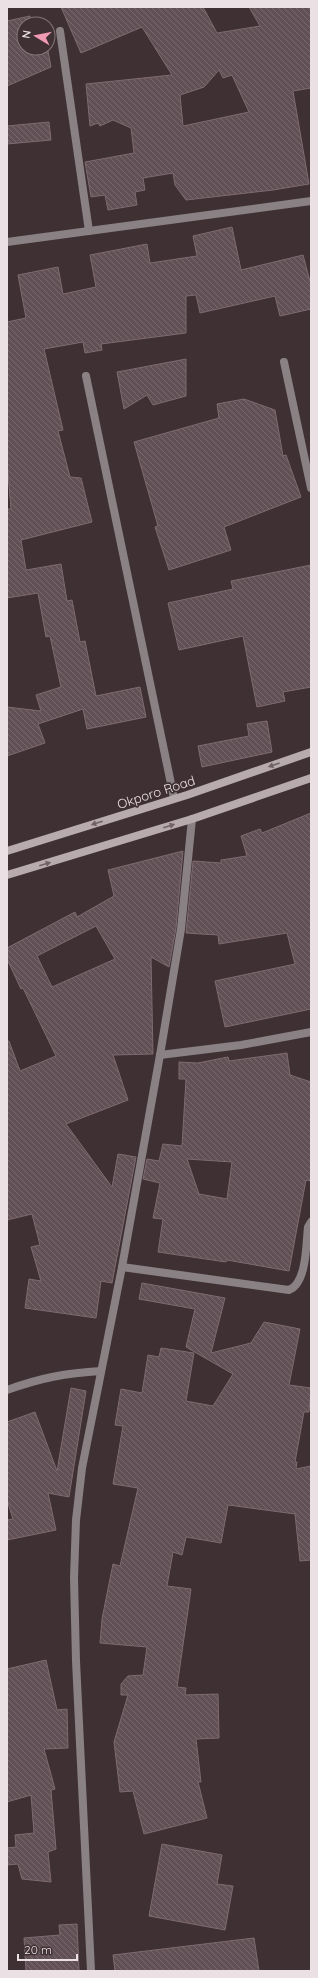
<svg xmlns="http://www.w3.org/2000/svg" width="318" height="1978" font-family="Quicksand,sans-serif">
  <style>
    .building { fill: url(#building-back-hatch); stroke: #7d6b6f; fill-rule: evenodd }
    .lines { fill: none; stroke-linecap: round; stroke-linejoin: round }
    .street { stroke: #898183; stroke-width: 8 }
    .secondary { stroke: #b8abae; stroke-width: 8 }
    .oneway { fill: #6f6165 }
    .labels { text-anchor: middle; stroke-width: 3.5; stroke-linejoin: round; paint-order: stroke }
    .street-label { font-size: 13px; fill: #ebe1e4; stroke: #3f3034 }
  </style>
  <defs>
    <pattern id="building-back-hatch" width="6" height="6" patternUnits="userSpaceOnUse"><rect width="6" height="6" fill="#615055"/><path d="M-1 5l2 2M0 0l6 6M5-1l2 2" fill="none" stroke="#78696d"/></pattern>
  </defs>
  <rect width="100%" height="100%" fill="#3f3034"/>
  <g class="building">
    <path d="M61,7H203L217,33L260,26L249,7H311V88L293,91L309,184L273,190L186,200L175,185L173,173L143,178L145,190L135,192L137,205L108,210L105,195L91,197L85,162L134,153L131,128L113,120L100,126L98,123L90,126L86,84L172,75L142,27L81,53ZM219,70L223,78L232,75L249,112L183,126L180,95L204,87Z"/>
    <path d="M30,16L31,24H24V48H36L37,53L48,51L51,67L7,86V21Z"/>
    <path d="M49,122L51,140L7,144V126Z"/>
    <path d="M232,227L241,270L303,255L311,285V309L280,316L275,296L200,313L196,295L186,296V333L101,344L102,350L85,353L83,342L44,349L63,430L58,431L70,477L81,478L92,522L21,540L26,570L61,564L67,601L72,600L80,642L85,641L96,696L140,687L146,717L87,729L83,709L38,724L45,743L7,756V707L41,711L36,695L61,687L50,636L46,637L38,593L7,598V509H11L7,461V322L26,318L18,275L58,267L63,294L96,287L90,255L147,244L150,263L197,256L193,236Z"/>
    <path d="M186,359V396L153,405L147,395L124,409L117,372Z"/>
    <path d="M244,399L275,410L283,456L286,455L301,497L224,527L231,550L169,570L155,527L158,526L134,442L219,418L217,404Z"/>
    <path d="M311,565V687L283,692L285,701L257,707L243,636L179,650L168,603L233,589L231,581Z"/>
    <path d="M267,721L272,752L202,767L198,746L249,736L247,724Z"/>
    <path d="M311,813V1009L225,1027L215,981L295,964L287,933L219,944L218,935L186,933L193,861L221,863V860L247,856L241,836L260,829L262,833Z"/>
    <path d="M183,851L176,928L169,967L151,957L153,1054L113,1055L128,1100L66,1124L112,1187L118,1154L136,1157L112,1283L101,1281L96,1318L25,1308L29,1279L41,1281L31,1247L40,1245L32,1214L7,1220V1041H9L20,1071L56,1056L23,988L21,989L7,959V948L75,912L77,917L114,896L108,870ZM96,926L115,959L52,987L37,956Z"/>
    <path d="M287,1053L290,1075L311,1082V1181L306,1180L289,1271L227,1260L226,1262L158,1252L163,1219L153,1218L160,1183L143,1179L147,1159L159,1161L163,1144L182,1146L186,1079H179V1062L198,1063L228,1057L229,1061ZM187,1159L232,1162L227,1199L199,1194Z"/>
    <path d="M142,1283L225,1298L211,1353L251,1343L264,1322L300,1329L289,1385L311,1388L309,1412H304L295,1462H297L296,1469L311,1466V1560L300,1561L295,1514L228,1505L221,1543L186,1537L182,1555L173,1552L167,1586L191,1589L177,1687L186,1688L185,1695L218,1694L219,1738L196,1739L201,1782H198L207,1818L144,1834L133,1791L120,1792L114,1742L128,1695H121V1684L128,1676L143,1675L147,1647L100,1643L102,1619L113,1564L120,1566L138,1488L113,1484L123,1426L115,1425L121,1389L142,1393L148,1355L159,1357L161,1348L194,1353L186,1401L213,1406L233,1374L186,1347L195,1309L139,1299Z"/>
    <path d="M71,1388L86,1391L69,1497L48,1493L56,1530L7,1540V1520L13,1519L7,1500V1422L35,1412L57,1471Z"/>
    <path d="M46,1660L57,1710L67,1709L68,1748L44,1749L55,1789L51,1790L56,1849L48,1852L51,1882L22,1879L18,1864L7,1865V1848L16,1847L15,1835L34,1833L31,1795L7,1802V1669Z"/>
    <path d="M162,1844L222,1855L217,1884L233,1886L225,1930L149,1916Z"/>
    <path d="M77,1924L79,1971H26L24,1938L60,1935L59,1925Z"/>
    <path d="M254,1938L259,1971H115L113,1955Z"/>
  </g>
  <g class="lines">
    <g class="street">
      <path d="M60,31L89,231"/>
      <path d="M7,242L311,201"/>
      <path d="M284,362L311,488"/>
      <path d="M86,376L174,798"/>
      <path d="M160,1055L241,1045L311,1032"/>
      <path d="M122,1267L289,1290C307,1283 306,1244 308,1227L311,1222"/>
      <path d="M7,1390C40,1378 66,1373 101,1371"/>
      <path d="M91,1971L76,1661L74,1578L76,1520L82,1468L122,1267L160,1055L181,929L192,819"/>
    </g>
    <g class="secondary">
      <path d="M7,851L187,795L311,752"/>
      <path d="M7,875L192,819L311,778"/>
    </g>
  </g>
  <defs><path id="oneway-solid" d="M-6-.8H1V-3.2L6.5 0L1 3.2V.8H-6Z"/></defs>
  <g class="oneway">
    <use href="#oneway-solid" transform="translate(274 765) rotate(161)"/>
    <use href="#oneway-solid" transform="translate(97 823) rotate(162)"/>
    <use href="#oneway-solid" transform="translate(169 826) rotate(-17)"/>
    <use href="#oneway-solid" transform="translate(45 864) rotate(-16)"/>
  </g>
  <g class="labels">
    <g class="street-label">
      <text transform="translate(156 792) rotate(-18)" y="5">Okporo Road</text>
    </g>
  </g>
  <rect width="318" height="1978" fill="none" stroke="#ebe1e4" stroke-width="16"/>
  <g transform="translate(36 36) rotate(280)"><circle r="19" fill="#3f3034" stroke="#84777a"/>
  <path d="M0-3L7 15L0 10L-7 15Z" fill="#f19ab4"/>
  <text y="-6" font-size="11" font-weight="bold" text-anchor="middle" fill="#ebe1e4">N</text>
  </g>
  <path d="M18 1954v6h59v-6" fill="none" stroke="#ebe1e4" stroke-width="2"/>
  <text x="24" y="1954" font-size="12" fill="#ebe1e4" stroke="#3f3034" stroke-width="3" paint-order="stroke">20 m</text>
</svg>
